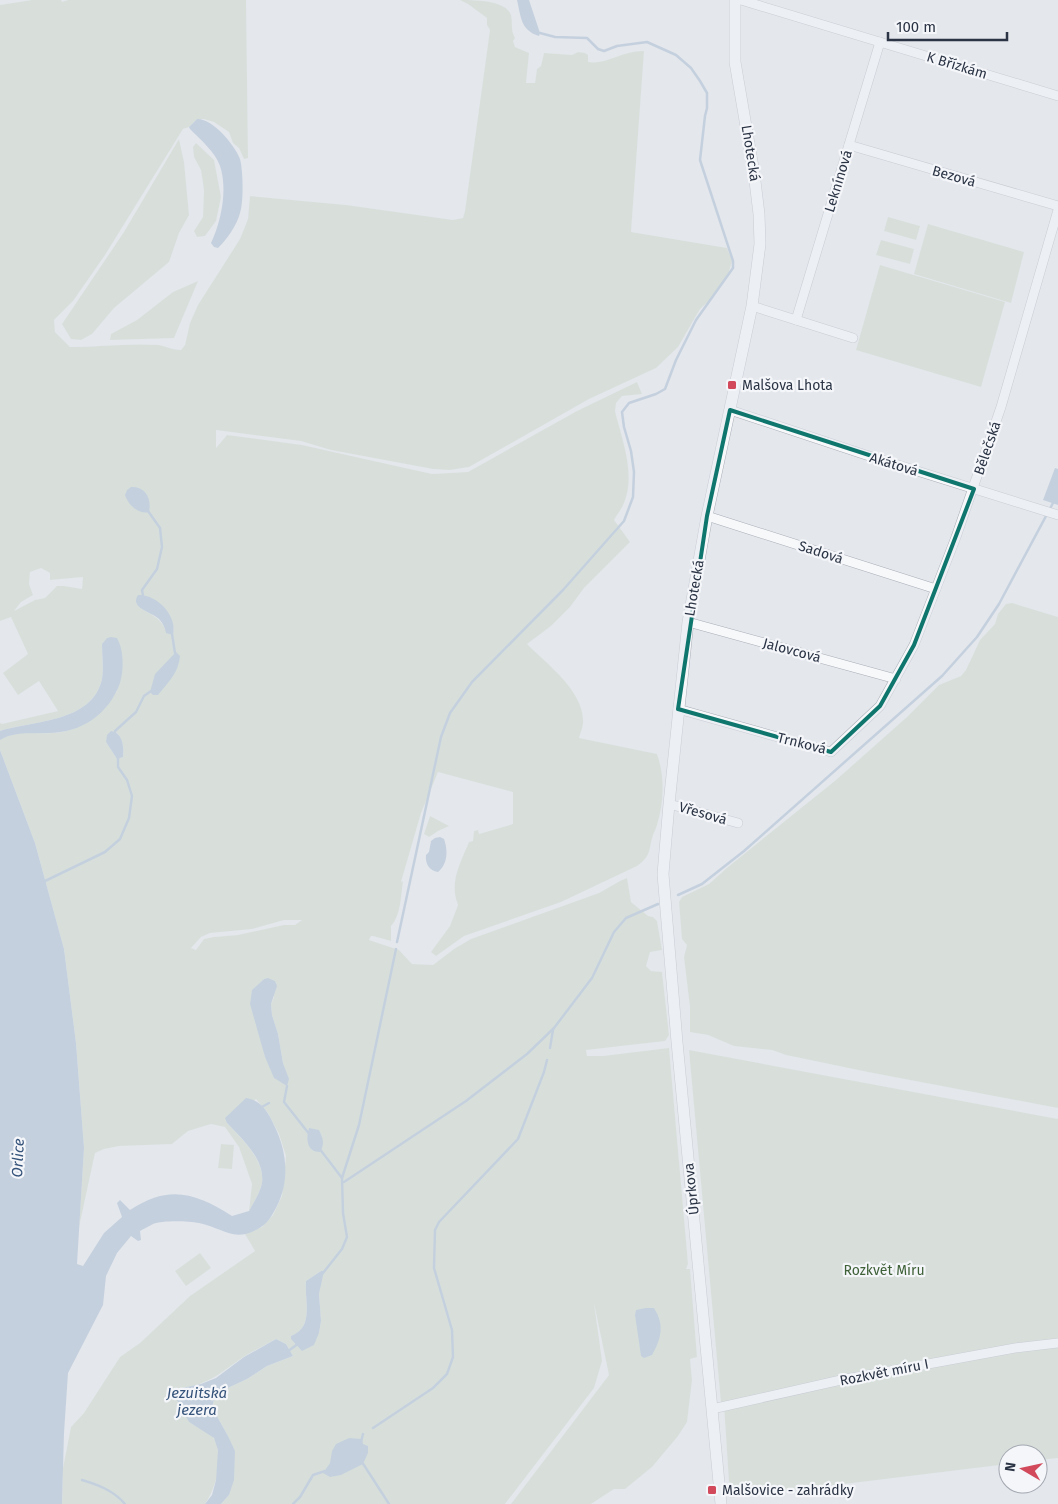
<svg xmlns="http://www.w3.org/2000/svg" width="1058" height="1504" font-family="'Fira Sans',sans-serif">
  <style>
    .green { fill: #c9d6c5; fill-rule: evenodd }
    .water { fill: #9fb4cc }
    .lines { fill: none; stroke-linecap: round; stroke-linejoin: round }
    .stream { stroke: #9fb4cc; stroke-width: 2.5 }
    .minor-casing { stroke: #a9aeb7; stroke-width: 10 }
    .tertiary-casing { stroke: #a9aeb7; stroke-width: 12 }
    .minor { stroke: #f7f8fa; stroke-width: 9 }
    .tertiary { stroke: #f7f8fa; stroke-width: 11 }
    .marked { fill: none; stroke: #0f766e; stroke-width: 4; stroke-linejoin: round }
    .poi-dot { fill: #d1495b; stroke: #f4f6f9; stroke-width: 2 }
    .labels { text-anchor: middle; stroke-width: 4.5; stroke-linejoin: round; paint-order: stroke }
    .street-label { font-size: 14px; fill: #2b3445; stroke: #f4f6f9 }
    .poi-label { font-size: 14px; fill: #2b3445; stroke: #f4f6f9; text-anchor: start }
    .park-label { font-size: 14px; fill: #3f6138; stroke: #f4f6f9 }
    .water-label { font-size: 15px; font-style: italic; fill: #34527a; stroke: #f4f6f9 }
  </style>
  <rect width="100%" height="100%" fill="#e4e7ec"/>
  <g class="green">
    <path d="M32,0H61L62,2L68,0H246L248,158L244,159L239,148L233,143L229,132L214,122L204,119H197L189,127L183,129L105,255L73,301L54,320L55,332L70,347C99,347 128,343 158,345C166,346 172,350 181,350L185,345L190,323L198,305L240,239L248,219L250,196L346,205L453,220L463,218L465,211L490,30L487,25V18L468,4L460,0C474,0 506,0 511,15C513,23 510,29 515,38L513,41L515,47L529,53L526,83H535L537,69L541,66L544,53L572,55L578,52L585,53L588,55V62C606,65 624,50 644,51L631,232L727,248L732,261L728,275L712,298L700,309L678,347L656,368L589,399L469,467L450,470L433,469L331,450L301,441L216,430V448L227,435L302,445L432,474L468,472L577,411L637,382L642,394L622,396L616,403L615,411C622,440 636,474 624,503C622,509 617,514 614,520L630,542L584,588L570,607L551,626L527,644C547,664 585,692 583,723C583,728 580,733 579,738L657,754C665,776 664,802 657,825C656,829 654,832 653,835C648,851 652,855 637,866L561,902L464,936L436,956L431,952L450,926L458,905C449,882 460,864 469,842L473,841L474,831L478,830L479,834L513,824V792L438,772L421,813L401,882L403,881C401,894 401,916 391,926V941L373,936H371L369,940L399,950L412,964L433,965L454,949L471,939L599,893L620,881L627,878L631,902L648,916L653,917L657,921L662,950L650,952L646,966L651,971L662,972L669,1035L665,1041L586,1050L587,1056H603L669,1048L688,1264L686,1269H690L697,1357L690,1359L692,1380L687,1422L678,1436L652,1467L625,1489H614L591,1504H511L609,1375L594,1303L602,1361L594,1388L505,1504H221L229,1495L228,1436L214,1411L213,1404L214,1398L219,1392L247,1379L267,1366L293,1356L286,1344L276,1339C265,1345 255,1350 245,1356C222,1371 211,1384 182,1388L189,1422C197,1427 210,1432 215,1440C224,1458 216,1488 205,1504H62L63,1468L71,1427L84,1413L120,1357L140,1343L190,1296L255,1251L245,1234L262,1227L273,1215L282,1196L286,1156L279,1134L268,1113L256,1099L227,1123C242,1139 265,1160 262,1183C260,1193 254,1202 249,1211L252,1184L239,1147L225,1127L211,1124L188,1131L172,1144L119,1146L104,1149L95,1153L79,1227L84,1148L76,1043L64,949L35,843L0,750V739C6,737 13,734 19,733C29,732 40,734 51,733C80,732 101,716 117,691L102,644C102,656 104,668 102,679C92,723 34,720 0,731V723L2,724L58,711L39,681L18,695L3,673L28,654L11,617L0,621V5ZM41,568L50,573V580L83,577L82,589L64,586H57L45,598L35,600L14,611L21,602L33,595L29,584L30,572ZM136,603L169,614L174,630L167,633C160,614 148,616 136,603ZM115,731C123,738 124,748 123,757L117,759L106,742ZM284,920H302L295,925H284L238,935L214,937L204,939L196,950L191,948L201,937L210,933L252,929ZM264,979L274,997L271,1004L272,1015L278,1034L283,1063L288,1079L265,1057L253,990ZM321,1271L319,1294L321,1321L319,1333L291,1336C315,1327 304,1299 306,1281Z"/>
    <path d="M179,139L184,162L189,215L179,233L169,262L114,308L92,334L81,340L71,339L62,324L124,232Z"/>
    <path d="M196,143L214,160L221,197L216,221L205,236L197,237L194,231L203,217L204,190L201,170L194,157L193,147Z"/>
    <path d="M888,217L920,226L916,240L884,231Z"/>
    <path d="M928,224L1024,252L1011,303L914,274Z"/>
    <path d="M881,240L914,249L910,264L876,255Z"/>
    <path d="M880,265L1005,302L981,387L856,350Z"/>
    <path d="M198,281L174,338L110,340L111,334L137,320L173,292Z"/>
    <path d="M1012,603L1058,617V1108L868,1072L786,1055L772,1050L734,1046L708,1035L690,1032V1007L684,957L687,945L682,939L679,902L682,897L709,884L728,867L836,780L907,717L939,685L961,676L966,670L980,640L995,624L998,614L1006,604Z"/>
    <path d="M430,816L449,826L438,831L429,837L424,834Z"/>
    <path d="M689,1050L1058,1119V1458L1038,1460V1454H1008V1464L730,1498L724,1404L721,1403Z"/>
    <path d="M221,1144L234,1145L232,1169L218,1168Z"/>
    <path d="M200,1253L211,1268L186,1286L175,1271Z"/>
  </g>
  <g class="water">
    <path d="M517,0H529L540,33L539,36C520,30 521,16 517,0Z"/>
    <path d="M197,119C212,118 235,145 240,159C243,170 244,202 240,213C237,225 227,239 218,248L214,247L211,243C221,222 228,190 220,166C215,152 201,140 190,129L189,127Z"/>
    <path d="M1055,468L1058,469V505L1043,500Z"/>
    <path d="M131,487C145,486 152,498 149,512C139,515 128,505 125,495L127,490Z"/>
    <path d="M138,595C157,594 178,616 173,635L166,633C165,628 163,623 159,619C152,612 129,608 138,595Z"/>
    <path d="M111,637L117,638C124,650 124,670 120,683C109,714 81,733 49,733C32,734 15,731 0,740V731C34,720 92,723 102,679C104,668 102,656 102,644L107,638Z"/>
    <path d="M176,652L180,656C179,672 168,683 158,695H153L150,692L155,674Z"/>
    <path d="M111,731C123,733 124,747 123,757L117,759L106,742L107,735Z"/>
    <path d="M0,750L35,843L64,949L76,1043L84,1148L77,1264L83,1266L104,1233L122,1217L117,1203L120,1200L130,1210C169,1184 196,1193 232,1216L249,1211C254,1202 260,1193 262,1183C265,1159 242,1139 227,1123L225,1118L246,1098C261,1100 268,1112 274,1125C287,1151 290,1180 277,1206C273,1214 268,1223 261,1227C234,1244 224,1228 199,1223C188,1221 163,1220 153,1224C149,1226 144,1229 140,1231L141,1240L138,1241L131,1236L117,1253L106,1276L103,1305L68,1373L64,1433L62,1504H0Z"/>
    <path d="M440,837L444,839C448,850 448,864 438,872C429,871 425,863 426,855L429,852L431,841L435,838Z"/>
    <path d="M268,978L275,981L277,986L271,1004L272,1015L278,1034L283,1063L289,1079L287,1086L274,1078L265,1057L250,1004L252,990L264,979Z"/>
    <path d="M309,1128L319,1130C323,1138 325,1144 320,1152C306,1152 306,1138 309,1128Z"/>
    <path d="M321,1271H324L319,1294L321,1321L319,1333L314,1345L302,1351L291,1339V1336C315,1327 304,1299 306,1281Z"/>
    <path d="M646,1308H654C665,1325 661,1339 652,1355L644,1358L641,1356L635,1315L636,1310Z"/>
    <path d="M276,1339L286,1344L293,1356L267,1366L247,1379L219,1392L214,1398L213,1404L214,1411L228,1436L235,1451L234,1480L229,1495L221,1504H205L212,1495L216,1480L218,1450L214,1438L189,1422L177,1400L178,1391L182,1388L201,1384L216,1378L244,1357Z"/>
    <path d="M349,1438L362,1439L363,1444L368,1446V1453L363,1464L341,1475L330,1477L323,1473L330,1463L332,1451L336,1444Z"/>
  </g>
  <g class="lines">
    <g class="stream">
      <path d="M143,596L142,590L157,569L162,547L160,528L148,511"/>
      <path d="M172,634L175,653"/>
      <path d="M115,734V731L136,712L144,696L151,691"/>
      <path d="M43,882L105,852L120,839L129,818L132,796L127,780L118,767V756"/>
      <path d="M678,895L702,884L744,851L942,676L977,637L999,604L1053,503"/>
      <path d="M397,942L441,737L450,713L472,682L563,590L624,521L633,497L634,472L631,451L624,427L622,412L629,403L656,394L665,389L676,360L696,320L733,268V261L700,160L705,116L707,108V93L700,81L691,68L676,55L647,42L617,46L604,51L598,49L587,38L555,37L540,33"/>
      <path d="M550,1048L553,1030"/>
      <path d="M287,1086L284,1102L310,1135"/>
      <path d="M260,1108L269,1103"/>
      <path d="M319,1148L342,1178"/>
      <path d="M344,1182L466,1101L527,1054L554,1028L592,978L614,932L626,918L658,904"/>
      <path d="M323,1273L342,1249L347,1237L343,1213L342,1178L359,1125L396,949"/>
      <path d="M287,1352L299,1343"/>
      <path d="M373,1428L433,1388L447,1374L453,1357L452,1330L434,1268L435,1230L439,1222L518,1139L544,1072L547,1060"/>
      <path d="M361,1442L363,1434"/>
      <path d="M362,1462L389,1504"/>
      <path d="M82,1480C99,1485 114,1491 125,1504"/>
      <path d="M293,1504L300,1497L313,1475L325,1471"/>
    </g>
    <defs>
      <g id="minor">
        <path d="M741,0L1058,96"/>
        <path d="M849,145L1058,206"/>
        <path d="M752,306L853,338"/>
        <path d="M796,320L880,42"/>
        <path d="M730,410L866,455L1058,515"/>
        <path d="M707,516L936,589"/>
        <path d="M688,622L896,679"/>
        <path d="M678,709L831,752L880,706L914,645L956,537L1001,407L1058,210"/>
        <path d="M669,804L738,823"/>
        <path d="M712,1409L841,1380L1015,1348L1058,1343"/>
      </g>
      <path id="tertiary" d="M721,1504L677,1042L663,874L669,804L688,622L707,516L752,306L760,244L759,214L754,173L735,62V0"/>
    </defs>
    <use href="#minor" class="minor-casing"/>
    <use href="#tertiary" class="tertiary-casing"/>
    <use href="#minor" class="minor"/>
    <use href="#tertiary" class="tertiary"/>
  </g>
  <path d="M0 0H1058V1504H0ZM730,410L974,489L914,645L880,706L831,752L678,709L707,516Z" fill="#e4e7ec" fill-opacity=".55" fill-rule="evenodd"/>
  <path class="marked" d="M730,410L974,489L914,645L880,706L831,752L678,709L707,516Z"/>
  <g class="poi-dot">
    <rect x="727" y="380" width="10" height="10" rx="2.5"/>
    <rect x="707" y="1485" width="10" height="10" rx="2.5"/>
  </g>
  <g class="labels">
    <g class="street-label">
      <text transform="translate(957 65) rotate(17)" y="5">K Břízkám</text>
      <text transform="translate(751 153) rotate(81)" y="5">Lhotecká</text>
      <text transform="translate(954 176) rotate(16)" y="5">Bezová</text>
      <text transform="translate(838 181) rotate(-73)" y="5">Leknínová</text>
      <text transform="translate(987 448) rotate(-71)" y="5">Bělečská</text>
      <text transform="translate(894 464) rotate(17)" y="5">Akátová</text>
      <text transform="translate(821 552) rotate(18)" y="5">Sadová</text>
      <text transform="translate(694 588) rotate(-80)" y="5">Lhotecká</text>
      <text transform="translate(792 650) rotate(15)" y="5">Jalovcová</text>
      <text transform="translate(802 743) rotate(14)" y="5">Trnková</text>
      <text transform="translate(703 813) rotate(16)" y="5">Vřesová</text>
      <text transform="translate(691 1189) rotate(-96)" y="5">Úprkova</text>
      <text transform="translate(884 1372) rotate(-11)" y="5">Rozkvět míru I</text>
    </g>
    <g class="poi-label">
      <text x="742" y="390">Malšova Lhota</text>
      <text x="722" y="1495">Malšovice - zahrádky</text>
    </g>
    <g class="park-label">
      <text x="884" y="1275">Rozkvět Míru</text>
    </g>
    <g class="water-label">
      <text transform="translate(18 1158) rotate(-87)" y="5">Orlice</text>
      <text x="197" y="1398">Jezuitská<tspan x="197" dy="17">jezera</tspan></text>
    </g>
  </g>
  <g transform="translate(1023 1469) rotate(279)"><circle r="24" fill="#f4f6f9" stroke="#a4a8b1"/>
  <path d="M0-4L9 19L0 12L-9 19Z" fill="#d1495b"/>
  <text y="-8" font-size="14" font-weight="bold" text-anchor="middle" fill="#2b3445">N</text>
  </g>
  <path d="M888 32v8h119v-8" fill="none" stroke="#2b3445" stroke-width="2.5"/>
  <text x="896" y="32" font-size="15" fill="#2b3445" stroke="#f4f6f9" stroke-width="4" paint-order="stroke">100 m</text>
</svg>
